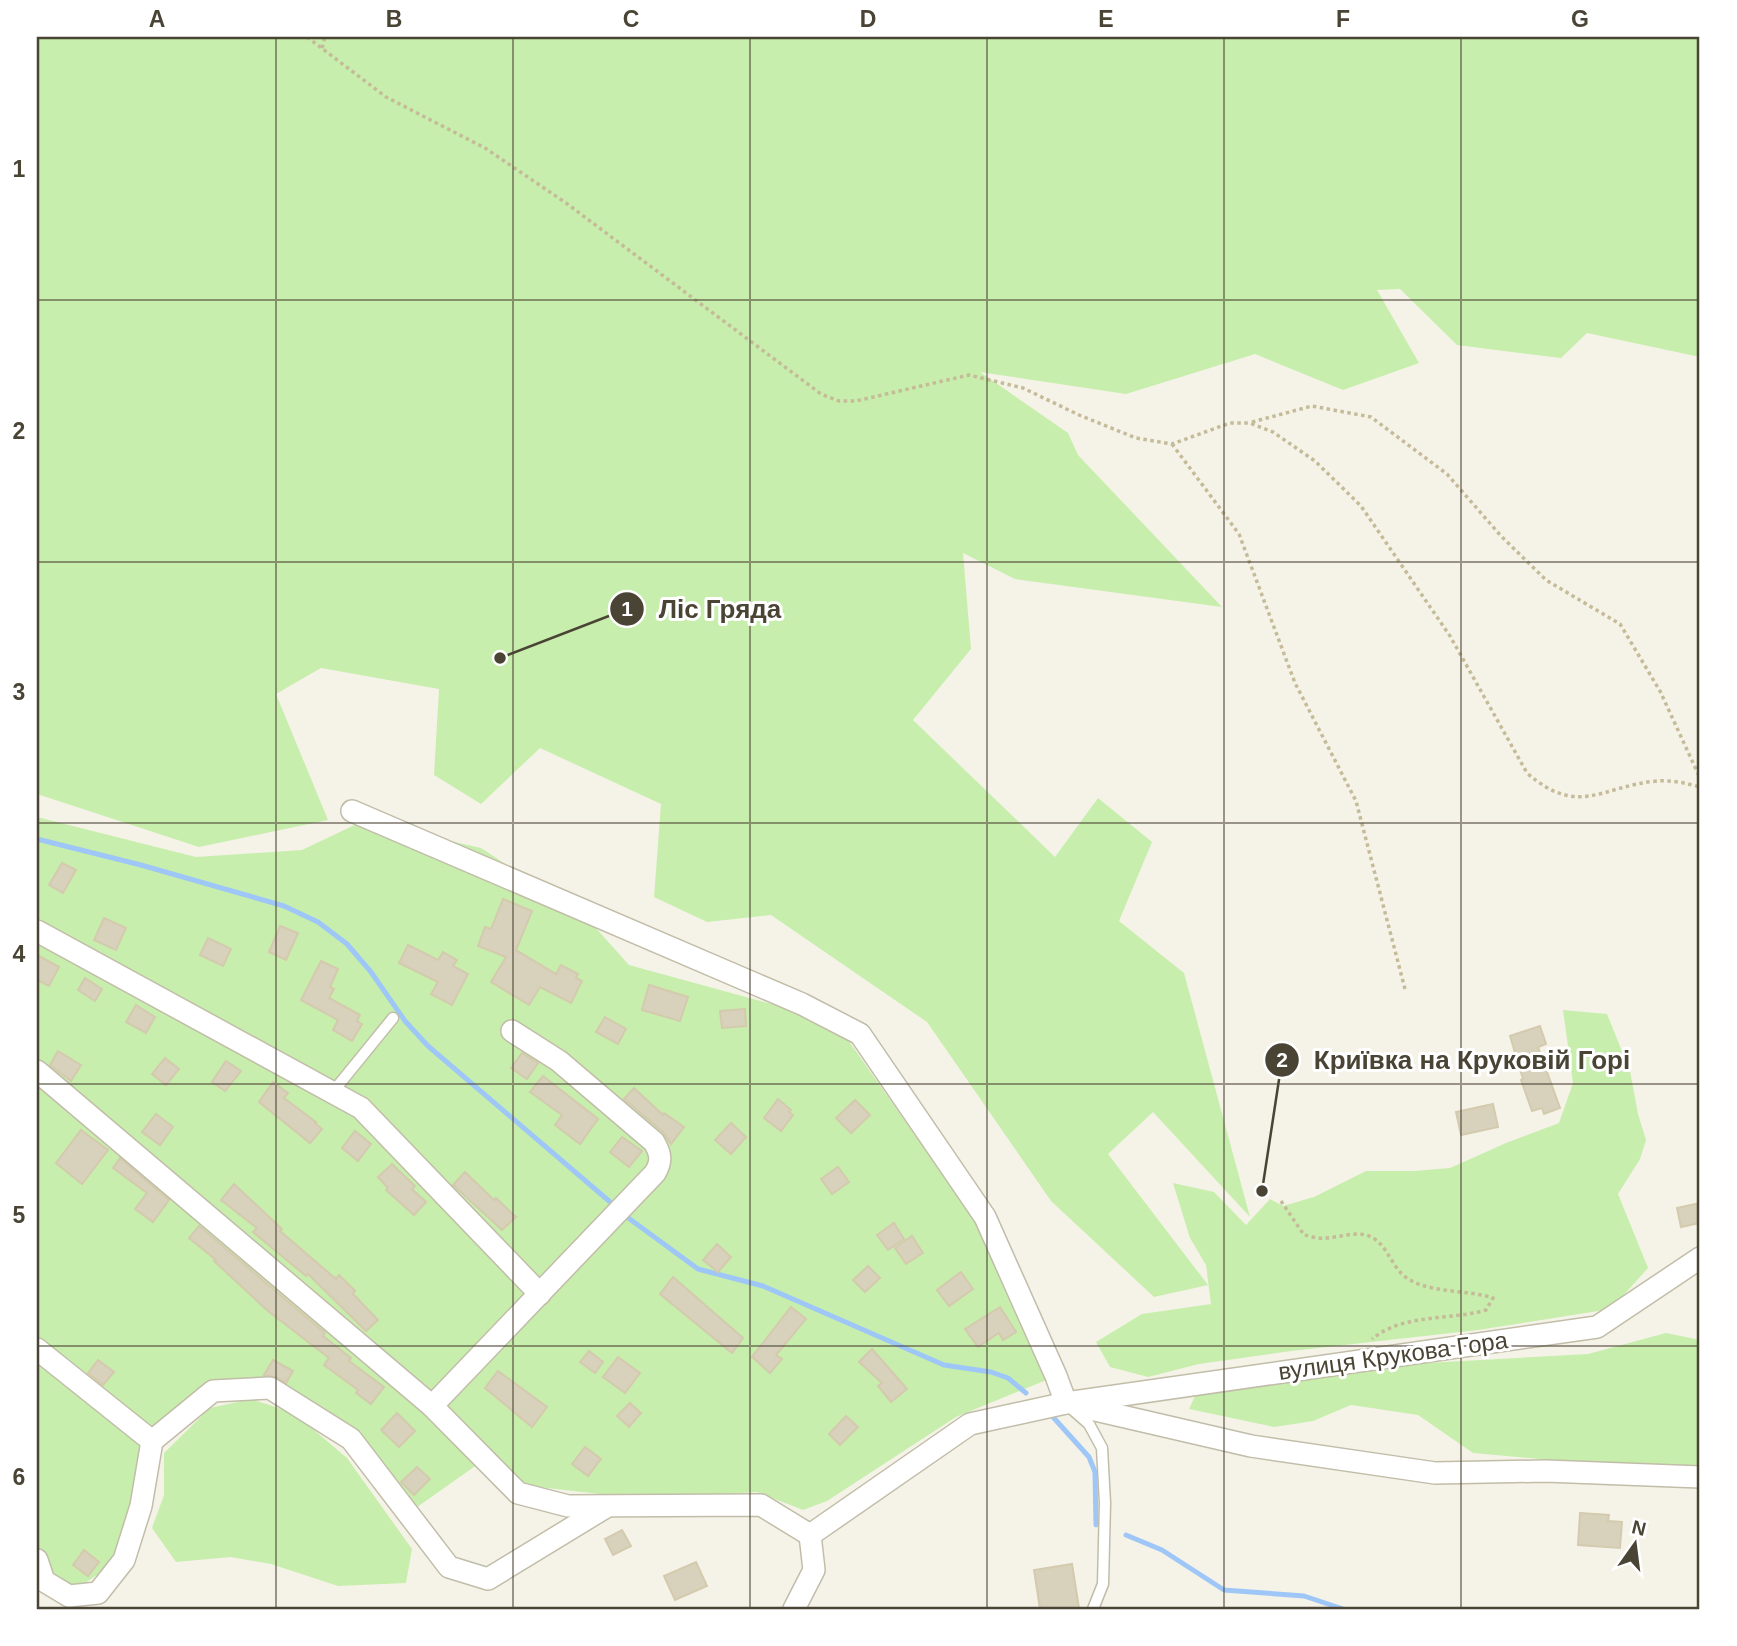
<svg xmlns="http://www.w3.org/2000/svg" width="1737" height="1646" font-family="Helvetica,sans-serif">
  <style>
    .green { fill: #c7eeac }
    .lines { fill: none; stroke-linecap: round; stroke-linejoin: round }
    .stream { stroke: #9ec7f8; stroke-width: 5 }
    .building { fill: #d8d1bc; stroke: #d4caae; stroke-width: 2 }
    .lane-casing { stroke: #c2bda9; stroke-width: 13 }
    .street-casing { stroke: #c2bda9; stroke-width: 24 }
    .path { stroke: #c5bb99; stroke-width: 3.5; stroke-dasharray: 3.5 3.5; stroke-linecap: butt }
    .lane { stroke: #fff; stroke-width: 10 }
    .street { stroke: #fff; stroke-width: 21 }
    .grid { fill: none; stroke: #4a4435; stroke-width: 2; stroke-opacity: 0.55 }
    .labels { text-anchor: middle; stroke-width: 6; stroke-linejoin: round; paint-order: stroke }
    .street-label { font-size: 24px; fill: #4a4435; stroke: #fff }
    .leader { fill: none; stroke: #4a4435; stroke-width: 2.5 }
    .callout-dot { fill: #4a4435; stroke: #fff; stroke-width: 2.5 }
    .mark-label { font-size: 21px; text-anchor: middle; font-weight: bold; fill: #fff }
    .callout-label { font-size: 26px; text-anchor: middle; font-weight: bold; fill: #4a4435; stroke: #fff; stroke-width: 6; stroke-linejoin: round; paint-order: stroke }
    .neatline { fill: none; stroke: #4a4435; stroke-width: 2.5 }
    .grid-label { font-size: 23px; text-anchor: middle; font-weight: bold; fill: #4a4435 }
  </style>
  <rect width="100%" height="100%" fill="#f5f3e8"/>
  <g class="green">
    <path d="M37,37H1700V357L1587,333L1561,358L1457,345L1400,289L1377,290L1419,363L1343,390L1255,354L1126,394L980,372L1068,433L1078,455L1222,607L1015,579L963,553L971,649L913,720L1055,857L1098,798L1152,842L1119,921L1184,973L1250,1217L1153,1112L1108,1154L1208,1285L1154,1297L1051,1201L927,1022L771,915L707,922L654,897L661,804L540,748L481,804L434,775L439,689L321,668L276,694L328,820L199,847L37,794Z"/>
    <path d="M37,817L196,857L302,850L363,821L481,848L585,916L629,965L793,1010L848,1040L977,1223L1056,1376L956,1417L827,1501L803,1510L757,1492L643,1499L530,1486L478,1464L413,1510L358,1434L271,1382L209,1384L150,1431L117,1561L68,1595L37,1554Z"/>
    <path d="M1563,1010L1607,1014L1630,1071L1638,1114L1646,1140L1640,1159L1618,1194L1648,1268L1611,1309L1478,1330L1291,1351L1199,1364L1148,1377L1110,1367L1096,1342L1142,1314L1211,1304L1206,1265L1190,1238L1173,1183L1214,1192L1246,1225L1270,1199L1283,1206L1314,1197L1366,1171H1414L1450,1168L1506,1143L1559,1123L1573,1083Z"/>
    <path d="M1666,1333L1700,1340V1467L1617,1466L1473,1453L1418,1415L1351,1405L1313,1421L1274,1427L1189,1409L1196,1394L1409,1364L1588,1354Z"/>
    <path d="M251,1399L294,1413L347,1458L412,1549L406,1583L338,1586L271,1564L231,1557L176,1562L152,1528L164,1495V1453L210,1408Z"/>
  </g>
  <g class="lines">
    <g class="stream">
      <path d="M37,839L141,865L284,906L318,922L347,944L371,972L405,1021L428,1046L609,1201"/>
      <path d="M627,1217L698,1269L763,1286L944,1365L991,1372L1008,1378L1026,1393"/>
      <path d="M1053,1417L1089,1457L1095,1472L1096,1525"/>
      <path d="M1126,1535L1162,1550L1224,1590L1304,1596L1343,1609"/>
    </g>
  </g>
  <g class="building">
    <path d="M62,863L76,870L63,893L49,885Z"/>
    <path d="M503,899L532,911L516,950L556,974L561,965L578,974L576,978L582,981L571,1003L540,987L529,1005L491,982L506,957L478,946L485,927L491,929Z"/>
    <path d="M104,918L126,928L116,950L94,940Z"/>
    <path d="M280,926L298,933L286,960L269,952Z"/>
    <path d="M208,938L231,949L223,966L200,955Z"/>
    <path d="M408,945L438,960L443,952L457,960L453,966L468,974L452,1005L431,994L438,982L399,963Z"/>
    <path d="M37,955L59,967L49,986L37,980Z"/>
    <path d="M321,961L338,969L330,987L334,989L329,998L360,1015L357,1021L362,1024L352,1041L333,1030L338,1020L301,1000Z"/>
    <path d="M85,978L102,989L95,1001L78,990Z"/>
    <path d="M649,985L688,997L680,1021L642,1010Z"/>
    <path d="M136,1005L155,1017L146,1033L126,1022Z"/>
    <path d="M745,1009L746,1026L722,1028L720,1011Z"/>
    <path d="M605,1017L626,1029L618,1044L596,1032Z"/>
    <path d="M1540,1026L1546,1044L1538,1047L1560,1108L1544,1114L1542,1108L1532,1111L1521,1080L1523,1079L1510,1036Z"/>
    <path d="M58,1051L81,1065L71,1081L50,1065Z"/>
    <path d="M522,1053L538,1063L527,1079L511,1068Z"/>
    <path d="M165,1058L179,1069L166,1085L152,1074Z"/>
    <path d="M226,1061L241,1071L225,1091L212,1082Z"/>
    <path d="M543,1076L598,1119L580,1144L555,1125L562,1115L530,1092Z"/>
    <path d="M273,1082L288,1093L284,1098L316,1122L315,1123L322,1129L310,1143L259,1102Z"/>
    <path d="M634,1088L663,1115L664,1113L684,1127L671,1144L663,1132L624,1099Z"/>
    <path d="M778,1099L791,1110L789,1112L793,1115L781,1131L764,1118Z"/>
    <path d="M855,1100L870,1115L851,1133L836,1118Z"/>
    <path d="M1493,1104L1498,1127L1461,1135L1456,1112Z"/>
    <path d="M156,1114L173,1127L160,1145L142,1132Z"/>
    <path d="M731,1123L746,1137L731,1154L715,1140Z"/>
    <path d="M81,1130L108,1150L82,1184L56,1163Z"/>
    <path d="M355,1131L371,1144L358,1161L342,1148Z"/>
    <path d="M622,1137L642,1151L629,1167L610,1152Z"/>
    <path d="M120,1158L169,1200L153,1222L135,1209L147,1193L113,1168Z"/>
    <path d="M392,1164L415,1186L412,1189L426,1202L414,1215L386,1190L388,1188L378,1177Z"/>
    <path d="M838,1167L849,1182L832,1194L821,1179Z"/>
    <path d="M465,1172L494,1200L496,1198L516,1217L502,1230L453,1185Z"/>
    <path d="M234,1184L282,1229L280,1231L336,1279L339,1275L355,1291L353,1294L378,1320L366,1331L308,1274L306,1276L253,1232L257,1228L221,1200Z"/>
    <path d="M1700,1203V1223L1681,1227L1677,1208Z"/>
    <path d="M894,1223L904,1239L888,1250L877,1235Z"/>
    <path d="M199,1226L325,1333L323,1336L351,1358L349,1361L384,1387L371,1404L356,1393L358,1390L324,1365L329,1358L268,1311L214,1261L216,1260L189,1238Z"/>
    <path d="M912,1236L923,1253L906,1264L895,1248Z"/>
    <path d="M717,1244L731,1257L718,1272L703,1260Z"/>
    <path d="M868,1266L880,1278L865,1292L853,1280Z"/>
    <path d="M961,1272L973,1289L949,1306L937,1290Z"/>
    <path d="M673,1277L743,1338L732,1353L660,1294Z"/>
    <path d="M791,1307L806,1319L776,1355L782,1359L770,1373L752,1357Z"/>
    <path d="M1000,1307L1016,1332L1003,1340L999,1333L978,1347L965,1329Z"/>
    <path d="M872,1349L907,1389L891,1402L878,1386L882,1383L859,1362Z"/>
    <path d="M589,1351L603,1362L595,1373L580,1362Z"/>
    <path d="M618,1357L640,1373L625,1393L603,1377Z"/>
    <path d="M98,1360L114,1372L103,1385L88,1373Z"/>
    <path d="M273,1360L293,1371L286,1383L276,1377L264,1375Z"/>
    <path d="M498,1371L547,1407L532,1427L485,1388Z"/>
    <path d="M630,1403L641,1413L629,1427L617,1416Z"/>
    <path d="M397,1413L415,1431L399,1447L381,1430Z"/>
    <path d="M846,1416L858,1427L840,1445L829,1434Z"/>
    <path d="M585,1447L601,1459L588,1476L572,1464Z"/>
    <path d="M417,1467L430,1479L414,1495L401,1482Z"/>
    <path d="M1580,1513L1609,1515L1608,1521L1622,1522L1620,1548L1578,1545Z"/>
    <path d="M622,1530L631,1546L613,1555L605,1539Z"/>
    <path d="M84,1550L99,1562L88,1576L73,1565Z"/>
    <path d="M696,1562L707,1586L675,1600L664,1576Z"/>
    <path d="M1072,1564L1079,1608L1040,1609L1034,1570Z"/>
  </g>
  <g class="lines">
    <defs>
      <g id="lane">
        <path d="M332,1093L393,1018"/>
        <path d="M1073,1410L1089,1424L1102,1448L1105,1503L1103,1584L1093,1609"/>
      </g>
      <g id="street">
        <path d="M352,811L802,1004L860,1034L985,1217L1056,1376L1066,1403"/>
        <path d="M37,931L361,1108L540,1294"/>
        <path d="M37,1071L432,1406L518,1493L568,1506L761,1505L810,1535"/>
        <path d="M37,1349L152,1441L213,1391L270,1388L351,1439L449,1567L488,1579L606,1507"/>
        <path d="M432,1406L655,1173C662,1161 661,1154 654,1142L559,1061L512,1031"/>
        <path d="M1078,1406L1251,1446L1435,1473L1546,1471L1700,1477"/>
        <path d="M37,1560L44,1581L69,1596L98,1593L124,1560L141,1506L152,1441"/>
        <path d="M794,1609L814,1570L810,1535L970,1424L1066,1403L1597,1327L1700,1258"/>
      </g>
    </defs>
    <use href="#lane" class="lane-casing"/>
    <use href="#street" class="street-casing"/>
    <g class="path">
      <path d="M307,37L386,97L485,148L566,203L821,394L839,401H856L969,375L1023,388L1079,415L1136,438L1172,444L1230,423H1250L1273,432L1315,461L1361,506L1450,636L1527,773C1579,818 1601,786 1657,781C1671,780 1686,783 1700,787"/>
      <path d="M322,48L325,37"/>
      <path d="M1252,422L1312,406L1371,417L1447,474L1501,536L1546,580L1620,624L1660,691L1700,778"/>
      <path d="M1172,444L1239,534L1295,683L1356,801L1405,989"/>
      <path d="M1281,1201L1304,1235C1310,1236 1318,1239 1325,1238C1340,1238 1358,1229 1373,1238C1387,1246 1392,1266 1404,1276C1427,1294 1466,1289 1493,1298L1486,1310C1448,1321 1404,1313 1372,1339"/>
    </g>
    <use href="#lane" class="lane"/>
    <use href="#street" class="street"/>
  </g>
  <path class="grid" d="M276,37V1609M513,37V1609M750,37V1609M987,37V1609M1224,37V1609M1461,37V1609M37,300H1700M37,562H1700M37,823H1700M37,1084H1700M37,1346H1700"/>
  <g class="labels">
    <g class="street-label">
      <text transform="translate(1393 1356) rotate(-8)" y="8">вулиця Крукова Гора</text>
    </g>
  </g>
  <path class="leader" d="M500 658L627 609M1262 1191L1282 1060"/>
  <g class="callout-dot">
    <circle cx="500" cy="658" r="7"/>
    <circle cx="1262" cy="1191" r="7"/>
    <circle cx="627" cy="609" r="18"/>
    <circle cx="1282" cy="1060" r="18"/>
  </g>
  <g class="mark-label">
    <text x="627" y="616">1</text>
    <text x="1282" y="1067">2</text>
  </g>
  <g class="callout-label">
    <text x="720" y="618">Ліс Гряда</text>
    <text x="1472" y="1069">Криївка на Круковій Горі</text>
  </g>
  <rect width="1737" height="1646" fill="none" stroke="#ffffff" stroke-width="77"/>
  <g transform="translate(1635 1544) rotate(14)" stroke="#ffffff" stroke-width="5" paint-order="stroke">
  <path d="M0-5L12 26L0 18L-12 26Z" fill="#4a4435"/>
  <text y="-10" font-size="19" font-weight="bold" text-anchor="middle" fill="#4a4435">N</text>
  </g>
  <rect x="38" y="38" width="1660" height="1570" class="neatline"/>
  <g class="grid-label">
    <text x="157" y="27">A</text>
    <text x="394" y="27">B</text>
    <text x="631" y="27">C</text>
    <text x="868" y="27">D</text>
    <text x="1106" y="27">E</text>
    <text x="1343" y="27">F</text>
    <text x="1580" y="27">G</text>
    <text x="19" y="177">1</text>
    <text x="19" y="439">2</text>
    <text x="19" y="700">3</text>
    <text x="19" y="962">4</text>
    <text x="19" y="1223">5</text>
    <text x="19" y="1485">6</text>
  </g>
</svg>
